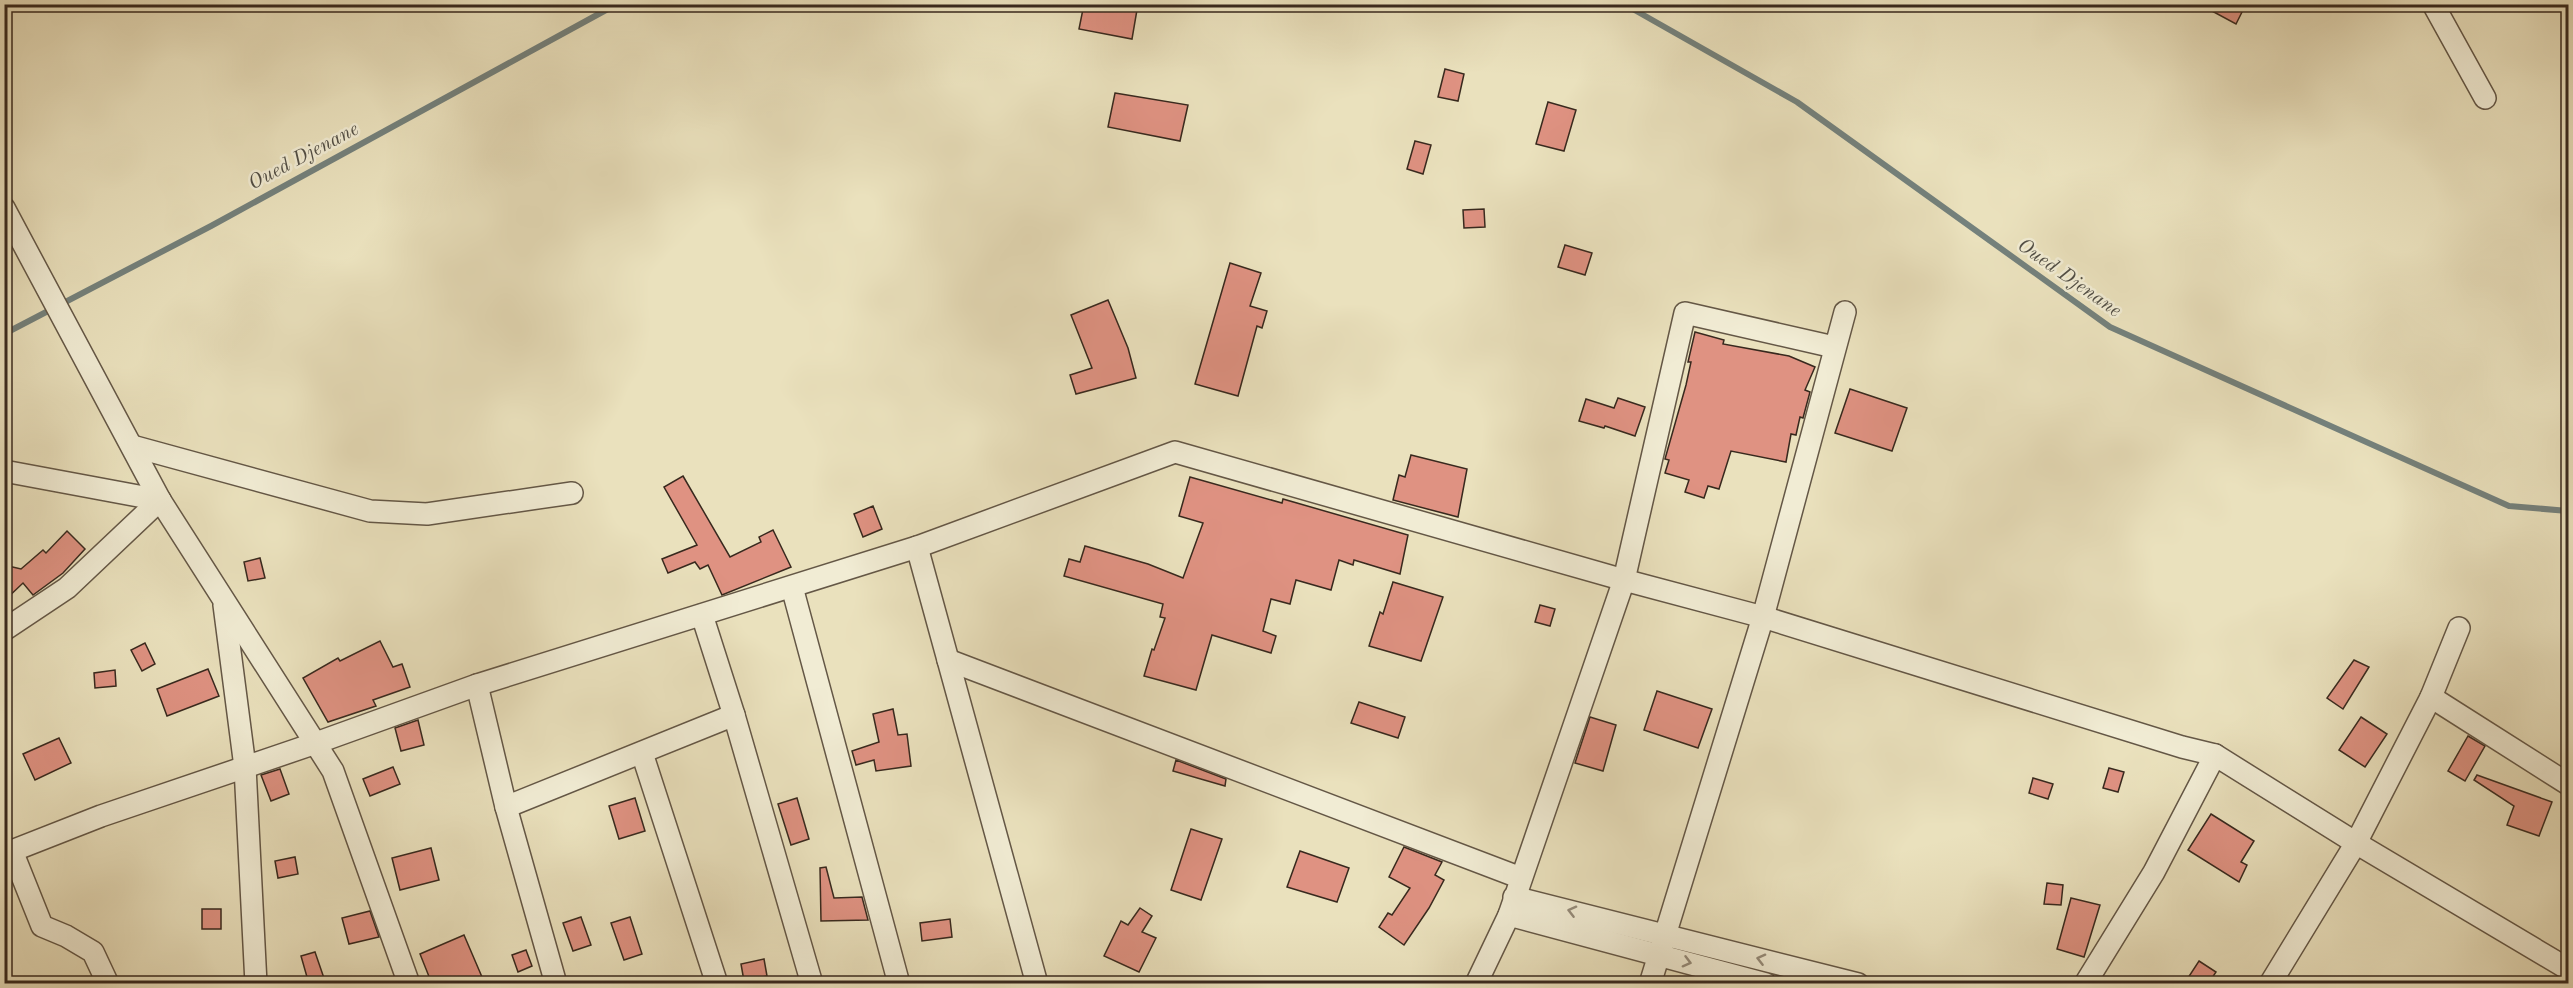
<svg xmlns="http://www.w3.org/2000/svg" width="2573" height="988" font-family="'Old Standard TT',serif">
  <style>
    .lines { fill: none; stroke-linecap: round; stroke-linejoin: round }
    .stream { stroke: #74817c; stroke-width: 6 }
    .building { fill: #df9282; stroke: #38291e; stroke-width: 1.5 }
    .minor-casing { stroke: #645746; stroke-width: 24 }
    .minor { stroke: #f1ecd4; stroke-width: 21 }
    .oneway { stroke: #948a79 }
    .labels { text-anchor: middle; stroke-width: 5; stroke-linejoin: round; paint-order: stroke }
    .water-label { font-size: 20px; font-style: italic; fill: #514e45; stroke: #f1ecd4 }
  </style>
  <rect width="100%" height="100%" fill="#eae1bd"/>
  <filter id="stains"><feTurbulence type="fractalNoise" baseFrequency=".00333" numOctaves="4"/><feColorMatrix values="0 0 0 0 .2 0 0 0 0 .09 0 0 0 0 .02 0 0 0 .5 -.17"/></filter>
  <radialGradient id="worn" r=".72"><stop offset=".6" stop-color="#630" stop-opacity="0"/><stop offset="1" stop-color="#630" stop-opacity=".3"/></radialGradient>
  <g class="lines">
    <g class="stream">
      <path d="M1624,4L1797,102L2110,327L2509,506L2568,511"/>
      <path d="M4,334L211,226L617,4"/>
    </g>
  </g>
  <g class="building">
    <path d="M1084,4H1138L1132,39L1079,29Z"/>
    <path d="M2199,4H2246L2236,24Z"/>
    <path d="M1445,69L1464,74L1458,101L1438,97Z"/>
    <path d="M1115,93L1188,105L1180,141L1108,127Z"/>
    <path d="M1548,102L1576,110L1564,151L1536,144Z"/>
    <path d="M1415,141L1431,145L1423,174L1407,169Z"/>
    <path d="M1484,209L1485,227L1464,228L1463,210Z"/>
    <path d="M1565,245L1592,253L1585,275L1558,267Z"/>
    <path d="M1230,263L1261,273L1250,306L1267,311L1262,328L1257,326L1238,396L1195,384Z"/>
    <path d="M1108,300L1128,348L1136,378L1076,394L1070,375L1092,368L1071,315Z"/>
    <path d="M1695,332L1724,340L1723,344L1789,356L1815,367L1805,390L1810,392L1803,418L1800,417L1796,435L1791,434L1786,462L1731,451L1719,489L1708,486L1704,498L1685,492L1689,480L1665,473L1669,460L1665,459L1686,385L1691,362H1688Z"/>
    <path d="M1850,389L1907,408L1892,451L1835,433Z"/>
    <path d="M1618,398L1645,407L1635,436L1605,426L1604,428L1579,421L1586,399L1614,408Z"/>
    <path d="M1411,455L1467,469L1458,517L1393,500L1399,475L1405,477Z"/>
    <path d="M683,476L730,557L761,542L759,537L773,530L791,567L722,595L708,565L700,569L695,562L668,573L662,559L697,545L664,487Z"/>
    <path d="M1190,477L1282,503L1283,499L1408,535L1400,574L1354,560L1353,565L1339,560L1331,590L1296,580L1290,604L1271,599L1263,631L1276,636L1271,653L1212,635L1196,690L1144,676L1152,649L1154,650L1165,618L1160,617L1163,604L1064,576L1069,559L1080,562L1085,546L1148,564L1183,578L1203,523L1179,516Z"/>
    <path d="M873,506L882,529L863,537L854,514Z"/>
    <path d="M67,531L85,549L63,573L33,595L23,583L4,601V565L21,569L43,550L46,553Z"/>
    <path d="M260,558L265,578L248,581L244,562Z"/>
    <path d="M1393,582L1443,597L1421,661L1369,646L1380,612L1383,614Z"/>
    <path d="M1540,605L1555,609L1550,626L1535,622Z"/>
    <path d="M380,641L393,667L402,664L410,687L373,700L376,706L328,722L303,678L338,658L340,661Z"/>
    <path d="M145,643L155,664L142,671L131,650Z"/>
    <path d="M2354,660L2369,667L2343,709L2327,698Z"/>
    <path d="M208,669L219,696L167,716L157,689Z"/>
    <path d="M115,670L116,686L95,688L94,673Z"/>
    <path d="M1657,691L1712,709L1698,748L1644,730Z"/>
    <path d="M1359,702L1405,717L1398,738L1351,723Z"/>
    <path d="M893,709L898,735L907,734L911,766L876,771L874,760L856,765L852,751L879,742L873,714Z"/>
    <path d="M1590,717L1616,725L1603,771L1575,763Z"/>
    <path d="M2361,717L2387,734L2365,767L2339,750Z"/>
    <path d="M418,720L424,745L401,751L395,728Z"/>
    <path d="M2468,736L2485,746L2465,781L2448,771Z"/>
    <path d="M59,738L71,763L35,780L23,754Z"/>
    <path d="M1176,760L1226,779L1225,786L1173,771Z"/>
    <path d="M393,767L400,784L370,796L363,779Z"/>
    <path d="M2109,768L2124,772L2118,792L2103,788Z"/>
    <path d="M280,769L289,794L271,801L261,775Z"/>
    <path d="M2477,775L2552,802L2539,836L2507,825L2514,806L2474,780Z"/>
    <path d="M2033,778L2053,784L2048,799L2029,793Z"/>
    <path d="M635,798L645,831L619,839L609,806Z"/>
    <path d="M797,798L809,839L791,845L778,804Z"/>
    <path d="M2211,814L2254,841L2241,862L2247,865L2239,882L2188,850Z"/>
    <path d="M1191,829L1222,839L1201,900L1171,890Z"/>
    <path d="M1404,847L1442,862L1435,875L1444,880L1429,908L1404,945L1379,927L1388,913L1392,915L1410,888L1389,877Z"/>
    <path d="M431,848L439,880L400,890L392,858Z"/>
    <path d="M1300,851L1349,868L1337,902L1287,887Z"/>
    <path d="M295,857L298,874L278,878L275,861Z"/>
    <path d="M826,867L834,898L862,897L868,920L821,921L820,868Z"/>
    <path d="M2047,883L2063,885L2061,905L2044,904Z"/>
    <path d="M2071,898L2100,905L2084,957L2057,949Z"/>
    <path d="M1140,908L1152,916L1142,932L1156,938L1139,972L1104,956L1121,921L1128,925Z"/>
    <rect x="202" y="909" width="19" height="20"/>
    <path d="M370,911L379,937L349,944L342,918Z"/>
    <path d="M581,917L591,945L573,951L563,923Z"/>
    <path d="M630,917L642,954L624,960L611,923Z"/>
    <path d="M950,919L952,937L922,941L920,923Z"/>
    <path d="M464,935L485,984H432L420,954Z"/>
    <path d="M526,950L532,966L518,972L512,955Z"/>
    <path d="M315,952L326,984H309L301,956Z"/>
    <path d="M764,959L767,976L744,981L741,964Z"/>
    <path d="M2199,961L2216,972L2208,984H2184Z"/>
  </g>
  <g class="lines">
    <defs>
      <g id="minor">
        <path d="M2433,4L2485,98"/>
        <path d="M4,208L160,500L333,771L409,984"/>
        <path d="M132,446L370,511L427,514L572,493"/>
        <path d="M4,471L160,500"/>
        <path d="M917,547L1037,984"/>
        <path d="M792,587L899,984"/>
        <path d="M224,605L245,767L256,984"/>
        <path d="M702,615L734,715L812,984"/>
        <path d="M4,630L67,588L160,500"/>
        <path d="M948,660L1521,878"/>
        <path d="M477,685L506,807L556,984"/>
        <path d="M2431,697L2568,784"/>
        <path d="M642,753L717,984"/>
        <path d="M506,807L734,715"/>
        <path d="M12,851L42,926L66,936L93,952L108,984"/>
        <path d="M4,854L101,816L316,743L477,685L917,547L1175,452L1624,580L1763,617L2182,747L2215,755L2356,843L2568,969"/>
        <path d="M1514,897L1858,984"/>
        <path d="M1509,915L1766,984"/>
        <path d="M1476,984L1509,915L1624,580L1685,313L1834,347"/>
        <path d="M1650,984L1763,617L1845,312"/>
        <path d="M2085,984L2154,872L2215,755"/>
        <path d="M2270,984L2356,843L2431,697L2459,628"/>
      </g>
    </defs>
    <use href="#minor" class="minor-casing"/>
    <use href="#minor" class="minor"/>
  </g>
  <defs><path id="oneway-chevron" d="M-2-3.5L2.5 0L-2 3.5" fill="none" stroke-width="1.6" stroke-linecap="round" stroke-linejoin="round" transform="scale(1.5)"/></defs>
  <g class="oneway">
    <use href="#oneway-chevron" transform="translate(1572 911) rotate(-166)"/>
    <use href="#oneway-chevron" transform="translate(1761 959) rotate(-166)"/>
    <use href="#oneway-chevron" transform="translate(1687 962) rotate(15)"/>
  </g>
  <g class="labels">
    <g class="water-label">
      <text transform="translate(303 155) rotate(-28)" y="7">Oued Djenane</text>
      <text transform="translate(2070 277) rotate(35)" y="7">Oued Djenane</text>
    </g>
  </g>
  <rect width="2573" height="988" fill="none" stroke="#eae1bd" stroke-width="24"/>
  <rect x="6" y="6" width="2561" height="976" fill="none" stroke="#38291e" stroke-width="3"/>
  <rect x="12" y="12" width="2549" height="964" fill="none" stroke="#38291e" stroke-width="1.5"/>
  <rect width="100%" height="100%" filter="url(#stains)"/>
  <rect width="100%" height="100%" fill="url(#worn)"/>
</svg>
